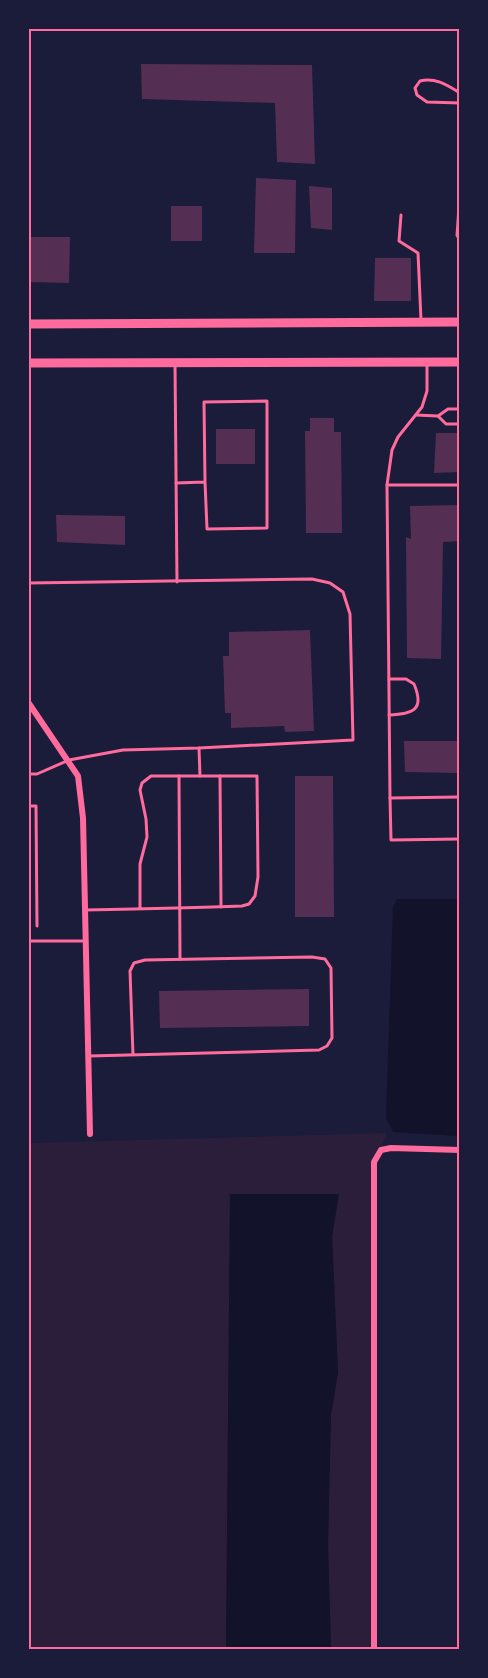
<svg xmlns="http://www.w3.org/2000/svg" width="488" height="1678" font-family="Ubuntu,sans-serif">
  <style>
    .green { fill: #2a1e3b }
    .water { fill: #12122b }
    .building { fill: #542f53 }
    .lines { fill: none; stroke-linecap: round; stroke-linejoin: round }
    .service { stroke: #ff6b9d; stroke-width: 3 }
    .minor { stroke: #ff6b9d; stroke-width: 6 }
    .primary { stroke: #ff6b9d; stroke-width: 9 }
    .neatline { fill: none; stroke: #ff6b9d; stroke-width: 2 }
  </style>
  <rect width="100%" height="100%" fill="#1b1b3a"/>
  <path class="green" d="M387,1133L376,1160L373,1649H331L328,1544L331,1415L338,1372L332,1236L339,1194H230L226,1649H29L28,1143Z"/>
  <g class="water">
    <path d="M397,899H459V1136L393,1132L386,1118L393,908Z"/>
    <path d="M230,1194H339L332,1236L338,1372L331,1415L328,1544L331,1649H226Z"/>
  </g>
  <g class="building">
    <path d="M141,64L312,65L315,164L277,162L275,103L142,99Z"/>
    <path d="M256,178L296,180L295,253H254Z"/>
    <path d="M309,186L332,188V230L311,228Z"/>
    <rect x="171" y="206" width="31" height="35"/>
    <path d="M28,237H70L69,283L28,282Z"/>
    <path d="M375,258H411V301H374Z"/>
    <path d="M310,418H334V432H341L342,533H306L305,431H310Z"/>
    <rect x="216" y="429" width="39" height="35"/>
    <path d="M436,433H460V472L434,473Z"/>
    <path d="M460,505V541L443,542L441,659L407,658L406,537L411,539L410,506Z"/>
    <path d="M56,515L125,516V545L57,542Z"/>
    <path d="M310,630L314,731L285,732L284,726L231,728V713H225L223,656H229V632Z"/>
    <path d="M404,741H460V773L405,772Z"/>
    <path d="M295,776H333L334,917H295Z"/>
    <path d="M309,989V1026L160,1028L159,991Z"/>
  </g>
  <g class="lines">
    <g class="service">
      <path d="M460,93C447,85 435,77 420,81L415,88L417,95L427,102L460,103"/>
      <path d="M460,193L457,235L460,241"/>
      <path d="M401,215L399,241L418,253L421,320"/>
      <path d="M427,363V391L422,407L398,437L392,450L387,485L390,798L460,797"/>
      <path d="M175,364L177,582"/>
      <path d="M416,415L438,416L448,409H460"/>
      <path d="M438,416L446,424H460"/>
      <path d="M176,483L205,482L207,529L267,528V401L204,402L205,482"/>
      <path d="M387,485H460"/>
      <path d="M28,583L312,579L330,583L343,592L350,614L353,740L199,748L123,750L69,760L37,774H28"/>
      <path d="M389,679H406L414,684C425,710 413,714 389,715"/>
      <path d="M199,748L200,776"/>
      <path d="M179,776L180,959"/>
      <path d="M220,776L221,907"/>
      <path d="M390,798L391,840L460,839"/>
      <path d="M28,806H36L37,926"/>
      <path d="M85,910C138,909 190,908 242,906L249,904L255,896L258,877L257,776H151L142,783L140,790L146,819L147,837L140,864V909"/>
      <path d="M28,941H86"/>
      <path d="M89,1056L319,1050L327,1046L332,1038L331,968L325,959L312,957L145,960L134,963L130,971L133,1055"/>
    </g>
    <g class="minor">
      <path d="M28,702L78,776L83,818L90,1134"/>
      <path d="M374,1650V1162L381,1150L391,1148L460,1150"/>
    </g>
    <g class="primary">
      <path d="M28,324L460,322"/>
      <path d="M28,363L460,362"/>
    </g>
  </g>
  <rect width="488" height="1678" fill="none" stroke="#1b1b3a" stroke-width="60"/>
  <rect x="30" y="30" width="428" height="1618" class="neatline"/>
</svg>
